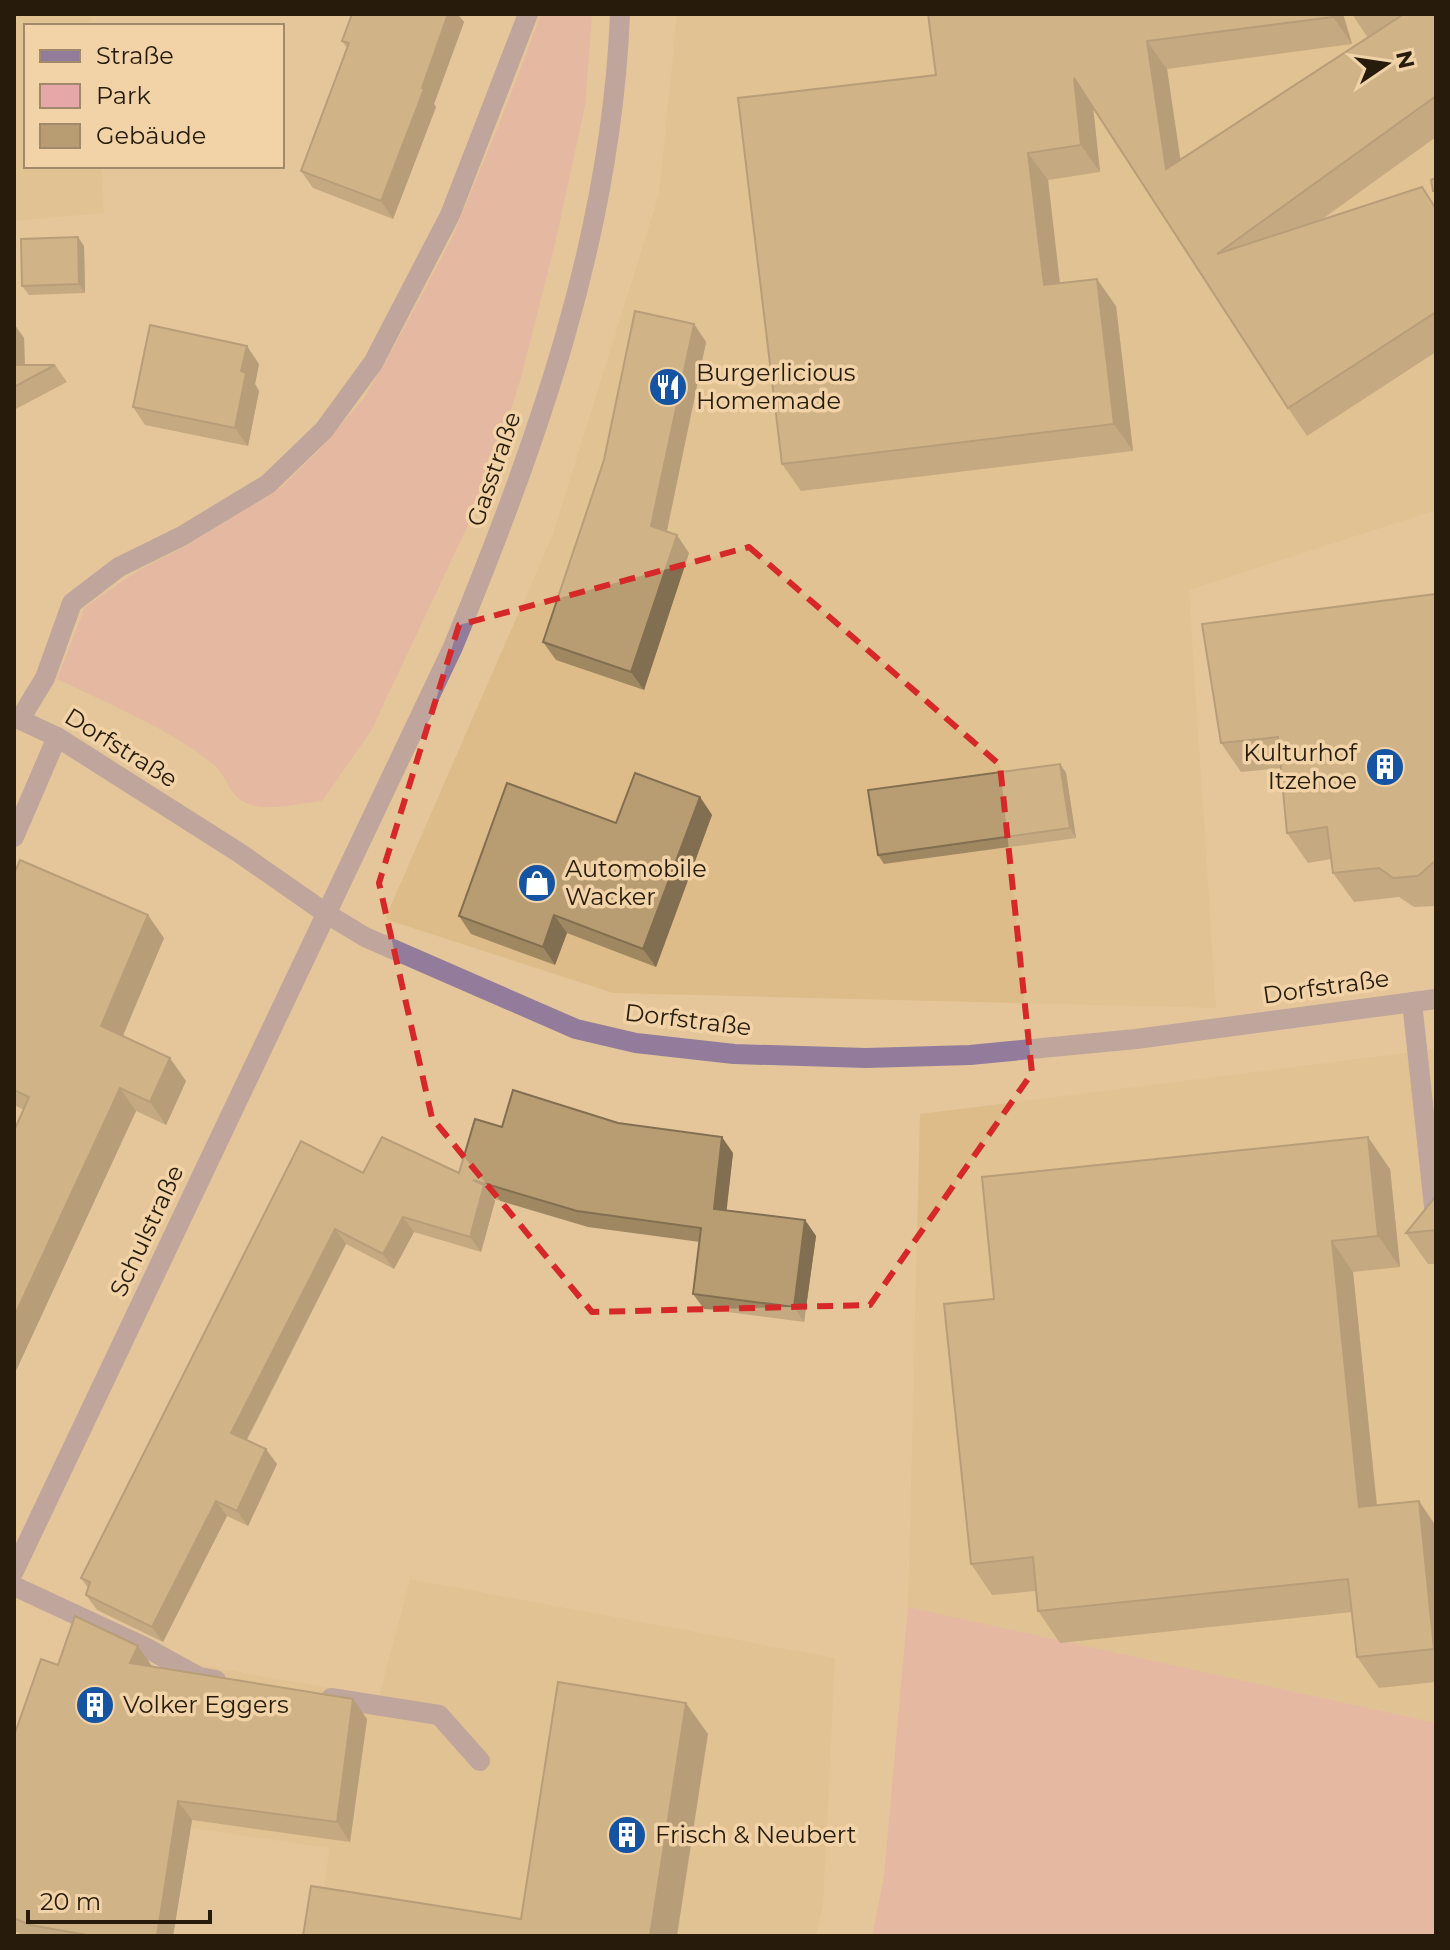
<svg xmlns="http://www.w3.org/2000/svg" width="1450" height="1950" font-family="Montserrat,sans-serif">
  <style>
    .built { fill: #debc89 }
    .green { fill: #e5a7a8 }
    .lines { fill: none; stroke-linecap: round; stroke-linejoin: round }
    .minor { stroke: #937c9b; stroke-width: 20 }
    .wall { fill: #9f8762 }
    .shaded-wall { fill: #826e50 }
    .building { fill: #b99d72; stroke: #826e50; stroke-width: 2 }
    .marked { fill: none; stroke: #d62828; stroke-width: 6; stroke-dasharray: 16 10; stroke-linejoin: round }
    .labels { text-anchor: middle; stroke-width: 7; stroke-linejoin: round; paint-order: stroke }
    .poi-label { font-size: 24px; fill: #271c0b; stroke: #f1d3a7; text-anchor: start }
    .street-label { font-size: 24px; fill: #271c0b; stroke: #f1d3a7 }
  </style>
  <rect width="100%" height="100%" fill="#e4c69a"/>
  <g class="built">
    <path d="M14,14H91V26H26V166H101L104,213L14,221Z"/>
    <path d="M677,14H1436V510L1189,590L1216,1008L613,993L385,919L553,534L659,194Z"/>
    <path d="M1436,1049V1723L908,1607L920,1114Z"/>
    <path d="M410,1579L835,1658L823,1906L816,1936H319L329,1848L129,1819L172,1660L379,1697Z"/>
  </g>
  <g class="green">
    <path d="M541,14H592L585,106L555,244L520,381L485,489L371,731L322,801C299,803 270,812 249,804C228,797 228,776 213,764C167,727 110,705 57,679L85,607L139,570L184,547L282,487L322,447L364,398L403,330L452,238L506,107Z"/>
    <path d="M908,1607L1436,1723V1936H872L884,1876Z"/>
  </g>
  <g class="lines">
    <g class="minor">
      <path d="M14,717L57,737L238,852L327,914L365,937L576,1029L636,1043L734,1054L866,1058L970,1055L1136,1039L1436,999"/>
      <path d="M20,719L45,678L72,603L119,567L182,536L268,484L324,430L373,363L450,215L528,14"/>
      <path d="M14,837L57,737"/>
      <path d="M1412,1002L1436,1225"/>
      <path d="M14,1571L453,647C537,442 611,238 620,14"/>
      <path d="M14,1586L145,1647L199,1677L216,1680"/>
      <path d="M331,1698L439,1715L480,1761"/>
    </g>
  </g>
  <g class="wall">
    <path d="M352,14H460L459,16L464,22L434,104L436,107L393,219L313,188L301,171L347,48L342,41Z"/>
    <path d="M928,14H1343L1352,44L1167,69L1180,160L1368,38L1352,14H1436V137L1321,220L1436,208V352L1307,436L1288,408L1093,108L1100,172L1048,180L1060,283L1116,306L1133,451L801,491L782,464L936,75Z"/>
    <path d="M84,246L85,293L29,295L22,286Z"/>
    <path d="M14,324L24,338L25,365H55L67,382L14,410Z"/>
    <path d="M694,324L706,342L667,531L689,553L644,690L556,660L543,642Z"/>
    <path d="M259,364L255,384L259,391L248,446L145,425L133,407Z"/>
    <path d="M1436,594V906L1414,907L1399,897L1354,902L1333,873L1331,859L1308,863L1287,833L1281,768L1241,772L1221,743Z"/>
    <path d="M1060,764L1066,773L1076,838L884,864L878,855Z"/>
    <path d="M700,797L712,815L656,967L567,933L555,965L471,934L459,916L616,823Z"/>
    <path d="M14,874L164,938L123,1036L186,1081L166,1125L136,1111L14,1375V1131L24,1110L14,1105Z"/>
    <path d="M618,1123L733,1153L726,1210L805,1220L816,1236L804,1322L704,1309L693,1294L700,1242L588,1227L494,1199L495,1201L481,1252L414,1232L394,1269L346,1244L247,1440L277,1464L248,1526L227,1516L163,1642L97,1610L86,1595L88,1588L81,1578L363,1173H459L502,1127Z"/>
    <path d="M1390,1169L1400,1267L1353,1272L1377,1505L1436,1526V1682L1379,1688L1357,1657L1352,1612L1060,1643L1038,1611L1036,1591L992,1595L971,1564Z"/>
    <path d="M1436,1196V1264H1428L1406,1233Z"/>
    <path d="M138,1646L151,1666L367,1719L350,1842L192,1820L173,1936H25L14,1931V1736L58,1665Z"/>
  </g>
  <g class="shaded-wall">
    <path d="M448,14H460L459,16L464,22L434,104L436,107L393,219L381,201Z"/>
    <path d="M1332,14H1343L1352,44L1333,17Z"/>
    <path d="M1147,41L1167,69L1186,197L1166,169Z"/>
    <path d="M1074,78L1093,106L1100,172L1081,145Z"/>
    <path d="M1028,153L1048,180L1063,312L1044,285Z"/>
    <path d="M78,237L84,246L85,293L79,284Z"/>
    <path d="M1097,279L1116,306L1133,451L1114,424Z"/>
    <path d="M14,324L24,338L25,382L14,367Z"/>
    <path d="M694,324L706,342L664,544L651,526Z"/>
    <path d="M247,346L259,364L255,384L259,391L248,446L235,428L241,371Z"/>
    <path d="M677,535L689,553L644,690L631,672Z"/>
    <path d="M1060,764L1066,773L1076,838L1070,828Z"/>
    <path d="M700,797L712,815L656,967L643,949Z"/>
    <path d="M148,915L164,938L117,1049L101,1026Z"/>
    <path d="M554,915L567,933L555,965L543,947Z"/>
    <path d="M170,1058L186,1081L166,1125L150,1102Z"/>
    <path d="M120,1088L136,1111L14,1375V1317Z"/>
    <path d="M722,1137L733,1153L725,1225L714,1209Z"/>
    <path d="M1368,1137L1390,1169L1400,1267L1378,1236Z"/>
    <path d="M484,1185L495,1201L481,1252L470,1237Z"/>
    <path d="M403,1217L414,1232L394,1269L383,1254Z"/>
    <path d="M805,1220L816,1236L804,1322L794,1307Z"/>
    <path d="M335,1229L346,1244L242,1448L231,1433Z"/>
    <path d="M1332,1241L1353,1272L1380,1538L1359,1507Z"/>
    <path d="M266,1449L277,1464L248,1526L237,1511Z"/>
    <path d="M216,1501L227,1516L163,1642L152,1627Z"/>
    <path d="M1419,1501L1436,1526V1652L1434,1649Z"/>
    <path d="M138,1646L152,1666L143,1682L130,1663Z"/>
    <path d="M353,1699L367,1719L350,1842L337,1822Z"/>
    <path d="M686,1703L708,1734L677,1936H650Z"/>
    <path d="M178,1801L192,1820L173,1936H157Z"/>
  </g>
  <g class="building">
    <path d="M352,14H448L422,88L424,89L381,201L301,171L349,43L342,41Z"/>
    <path d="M928,14H1332L1333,17L1147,41L1166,169L1404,14H1436V96L1217,254L1422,187L1436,209V312L1288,408L1074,78L1081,145L1028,153L1044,285L1097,279L1114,424L782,464L738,98L936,75Z"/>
    <path d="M1436,178V191H1433L1431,180Z"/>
    <path d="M78,237L79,284L22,286L21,239Z"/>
    <path d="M635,311L694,324L651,526L677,535L631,672L543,642L604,460Z"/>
    <path d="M150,325L247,346L241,371L246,373L235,428L133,407Z"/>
    <path d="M14,365H55L14,387Z"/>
    <path d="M1436,594V862H1434L1418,876L1393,878L1379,868L1333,873L1327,827L1287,833L1278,737L1221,743L1202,624Z"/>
    <path d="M1060,764L1070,828L878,855L868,790Z"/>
    <path d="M635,773L700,797L643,949L554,915L543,947L459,916L507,783L616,823Z"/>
    <path d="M20,860L148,915L101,1026L170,1058L150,1102L120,1088L14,1317V1131L29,1097L14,1090V874Z"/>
    <path d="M513,1090L618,1123L722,1137L714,1209L805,1220L794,1307L693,1294L701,1228L577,1211L473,1180L484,1185L470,1237L403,1217L383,1254L335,1229L231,1433L266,1449L237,1511L216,1501L152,1627L86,1595L90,1582L81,1578L301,1141L363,1173L382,1137L459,1173L475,1119L502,1127Z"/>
    <path d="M1368,1137L1378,1236L1332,1241L1359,1507L1419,1501L1434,1649L1357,1657L1348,1579L1038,1611L1033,1557L971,1564L944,1304L994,1299L982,1177Z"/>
    <path d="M1436,1196V1230L1406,1233Z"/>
    <path d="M75,1616L138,1646L130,1663L353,1699L337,1822L178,1801L157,1936H93L30,1925L14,1918V1736L41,1659L58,1665Z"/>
    <path d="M558,1682L686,1703L650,1936H303L311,1886L521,1919Z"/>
  </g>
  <path d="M0 0H1450V1950H0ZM749,547L1000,765L1032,1073L870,1305L592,1312L432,1118L379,883L459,625Z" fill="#e4c69a" fill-opacity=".55" fill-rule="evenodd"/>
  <path class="marked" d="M749,547L1000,765L1032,1073L870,1305L592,1312L432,1118L379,883L459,625Z"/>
  <defs>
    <symbol id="restaurant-disc" viewBox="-11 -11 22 22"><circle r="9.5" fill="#1553a3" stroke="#f1d3a7"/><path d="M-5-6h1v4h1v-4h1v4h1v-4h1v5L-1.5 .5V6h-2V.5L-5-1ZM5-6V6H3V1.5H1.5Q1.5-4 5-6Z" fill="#fff"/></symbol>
    <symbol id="building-disc" viewBox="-11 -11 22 22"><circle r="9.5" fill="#1553a3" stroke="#f1d3a7"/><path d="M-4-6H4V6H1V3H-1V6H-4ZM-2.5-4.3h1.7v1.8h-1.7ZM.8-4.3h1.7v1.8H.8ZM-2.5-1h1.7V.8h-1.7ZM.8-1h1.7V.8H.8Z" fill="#fff"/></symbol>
    <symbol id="shop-disc" viewBox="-11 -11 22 22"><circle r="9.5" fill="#1553a3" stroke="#f1d3a7"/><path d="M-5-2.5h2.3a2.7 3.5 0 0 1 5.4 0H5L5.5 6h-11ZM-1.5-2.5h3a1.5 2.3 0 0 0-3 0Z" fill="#fff"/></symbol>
  </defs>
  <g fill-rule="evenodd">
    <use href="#restaurant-disc" x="646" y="365" width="44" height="44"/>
    <use href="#building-disc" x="1363" y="745" width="44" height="44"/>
    <use href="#shop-disc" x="515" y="861" width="44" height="44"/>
    <use href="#building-disc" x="73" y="1683" width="44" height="44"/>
    <use href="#building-disc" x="605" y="1813" width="44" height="44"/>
  </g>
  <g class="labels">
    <g class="poi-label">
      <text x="696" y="381">Burgerlicious<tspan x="696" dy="28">Homemade</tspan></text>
      <text x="1357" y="761" text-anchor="end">Kulturhof<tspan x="1357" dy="28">Itzehoe</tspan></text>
      <text x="565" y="877">Automobile<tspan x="565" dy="28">Wacker</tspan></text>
      <text x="123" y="1713">Volker Eggers</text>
      <text x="655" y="1843">Frisch &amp; Neubert</text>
    </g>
    <g class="street-label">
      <text transform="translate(494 469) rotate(-71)" y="8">Gasstraße</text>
      <text transform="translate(121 748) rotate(32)" y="8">Dorfstraße</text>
      <text transform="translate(1326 987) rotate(-8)" y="8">Dorfstraße</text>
      <text transform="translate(688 1020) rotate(7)" y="8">Dorfstraße</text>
      <text transform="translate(147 1231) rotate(-65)" y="8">Schulstraße</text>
    </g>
  </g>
  <rect width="1450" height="1950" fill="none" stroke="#271c0b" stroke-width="32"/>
  <rect x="24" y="24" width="260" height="144" fill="#f1d3a7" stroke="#a08a69" stroke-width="2"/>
  <rect x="40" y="50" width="40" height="12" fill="#937c9b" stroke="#a08a69" stroke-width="2"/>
  <text x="96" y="64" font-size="24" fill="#271c0b">Straße</text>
  <rect x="40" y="84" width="40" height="24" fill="#e5a7a8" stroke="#a08a69" stroke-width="2"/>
  <text x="96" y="104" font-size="24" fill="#271c0b">Park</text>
  <rect x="40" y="124" width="40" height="24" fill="#b99d72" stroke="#a08a69" stroke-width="2"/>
  <text x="96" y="144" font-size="24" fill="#271c0b">Gebäude</text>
  <g transform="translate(1386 64) rotate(77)" stroke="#f1d3a7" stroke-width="6" paint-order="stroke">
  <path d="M0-6L14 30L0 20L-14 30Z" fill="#271c0b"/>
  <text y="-12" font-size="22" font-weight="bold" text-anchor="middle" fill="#271c0b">N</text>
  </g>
  <path d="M28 1910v12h182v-12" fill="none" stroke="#271c0b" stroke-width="4"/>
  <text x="40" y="1910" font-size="24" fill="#271c0b" stroke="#f1d3a7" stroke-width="6" paint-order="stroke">20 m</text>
</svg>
